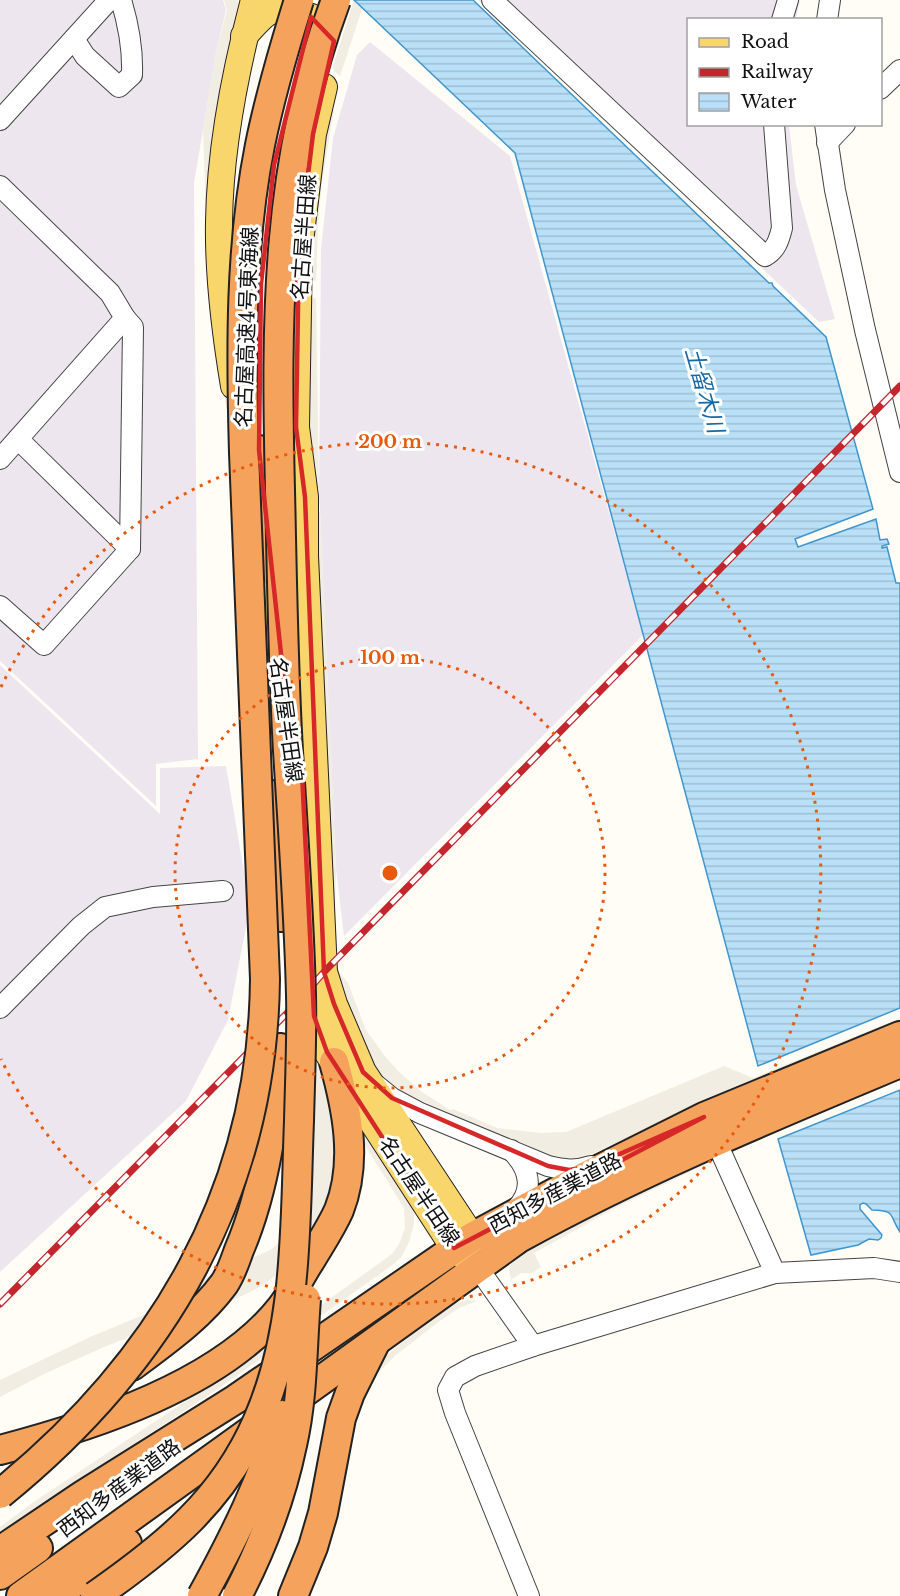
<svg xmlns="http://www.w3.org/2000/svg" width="900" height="1596" font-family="'Libre Baskerville','Noto Sans JP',serif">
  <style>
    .industrial { fill: #eee6ef }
    .plaza { fill: #f1ede2 }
    .water { fill: url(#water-rules); stroke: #3f96cf; stroke-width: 1.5 }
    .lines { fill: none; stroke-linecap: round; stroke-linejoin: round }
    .minor-casing { stroke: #444; stroke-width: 22 }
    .major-casing { stroke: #222; stroke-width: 28 }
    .highway-casing { stroke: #222; stroke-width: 32 }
    .minor { stroke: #fff; stroke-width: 20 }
    .major { stroke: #f9d66b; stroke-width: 26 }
    .highway { stroke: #f5a25d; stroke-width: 28 }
    .rail-casing { stroke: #c4262e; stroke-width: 7 }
    .rail { stroke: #fff; stroke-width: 4.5; stroke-dasharray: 14; stroke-linecap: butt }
    .highway-bridge-casing { stroke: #222; stroke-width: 32; stroke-linecap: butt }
    .highway-bridge { stroke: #f5a25d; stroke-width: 28 }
    .marked { fill: none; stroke: #d62828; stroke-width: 4.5; stroke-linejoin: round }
    .ring { fill: none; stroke: #e8590c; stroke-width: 3; stroke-dasharray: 3 6 }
    .labels { text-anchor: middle; stroke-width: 6; stroke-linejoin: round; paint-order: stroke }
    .street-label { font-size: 21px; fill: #111; stroke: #fff }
    .water-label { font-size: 22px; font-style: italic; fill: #1768a6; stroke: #fff }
    .centre { fill: #e8590c; stroke: #fff; stroke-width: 3 }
    .ring-label { font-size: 18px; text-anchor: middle; font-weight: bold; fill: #e8590c; stroke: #fff; stroke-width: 6; stroke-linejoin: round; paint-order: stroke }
  </style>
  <defs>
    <pattern id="water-rules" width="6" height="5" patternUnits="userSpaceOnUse" patternTransform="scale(1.5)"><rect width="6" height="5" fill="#b9e0f7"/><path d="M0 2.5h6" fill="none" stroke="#9ebfd3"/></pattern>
  </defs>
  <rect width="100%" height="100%" fill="#fffdf5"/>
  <g class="industrial">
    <path d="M0,0H223L226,10L216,53L194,183L198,759L156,764V806L0,661Z"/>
    <path d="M478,0H800L796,19L688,20V124L789,125L796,185L835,319L819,322Z"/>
    <path d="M370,42L510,156L643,635L344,936L336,869L319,489L321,249L333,138L357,55Z"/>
    <path d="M0,665L160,814V768L226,766L250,907L228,1020L186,1101L0,1272Z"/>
  </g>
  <g class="plaza">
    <path d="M224,0H238V5L224,64L212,144L270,633L271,701L263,626L212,321L208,280L203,130L216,53L227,10Z"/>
    <path d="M354,0H365L340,76L334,71L333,66Z"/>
    <path d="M334,110L322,182L318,224L316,281L311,280L306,273L326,111Z"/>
    <path d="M316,298L319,488L313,489L310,487L305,333L309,299Z"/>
    <path d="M313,512H320L331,750L336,871L334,956L339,972L348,983L366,1030L384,1055L399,1072L422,1092L450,1110L453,1109L497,1128L541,1133L566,1132L724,1066L753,1078L900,1018V1026L678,1114L579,1160L562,1161L541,1152L438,1109L389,1084L370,1060L334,976Z"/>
    <path d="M306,1028L329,1088L338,1168L319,1225L284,1269L262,1286L223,1305L140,1333L104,1347L44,1374L0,1397V1380L90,1337L187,1297L189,1283L202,1280L270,1250L279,1243L291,1215Z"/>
    <path d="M900,1071V1080L773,1132L617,1207L534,1253L541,1267L532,1273H521L511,1280L509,1269L515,1257L588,1213Z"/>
    <path d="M351,1105L414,1209V1224L409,1242L402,1256L394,1264L215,1391L80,1479L0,1538V1527L32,1503L207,1387L392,1254L399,1244L405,1228L404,1208L356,1131Z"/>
    <path d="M468,1300L477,1301L459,1308L437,1323L396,1355L372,1379L356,1414L348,1466L335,1526L309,1596H302L349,1416L378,1362L432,1318L455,1303Z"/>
  </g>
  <g class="water">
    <path d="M354,0H473L769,283H772L773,286L826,337L873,509L795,539L798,547L876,519L880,540L887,539L889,544L882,546V548L887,547L896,583H900V1008L758,1066L515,153Z"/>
    <path d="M900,1090V1232C888,1214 897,1211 872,1210L866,1204L863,1203L860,1205V1209L882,1235L881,1238L878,1240L869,1239L858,1245L811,1255L778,1139Z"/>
  </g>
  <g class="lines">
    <defs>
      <g id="minor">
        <path d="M492,0L765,256C776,250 779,240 782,228L774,124"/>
        <path d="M782,20L788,0"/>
        <path d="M827,20L830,0"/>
        <path d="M74,39L85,56L119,87L132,75C133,48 129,26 121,0"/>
        <path d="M880,89L900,70"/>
        <path d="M0,120L109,0"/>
        <path d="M825,124L835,190L865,330L900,472"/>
        <path d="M827,143L845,124"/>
        <path d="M0,186L110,293L125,318L0,459"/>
        <path d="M125,318L133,327L130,549"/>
        <path d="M0,606L44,645L130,549L18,439"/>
        <path d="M0,1008L81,926L105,907L153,897L223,891"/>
        <path d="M376,1085L392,1098L420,1113L548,1166C564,1170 576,1171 591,1166"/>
        <path d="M716,1141L775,1273"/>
        <path d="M511,1150C531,1170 535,1192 513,1212"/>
        <path d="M478,1268L533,1346"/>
        <path d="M529,1596L455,1413L448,1390L455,1377L475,1366L533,1346L775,1273L874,1268L900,1272"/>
      </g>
      <g id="major">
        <path d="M244,36C271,6 273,3 311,17"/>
        <path d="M324,87L313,134L299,250L296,427L305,497V556L324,972L334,1004L363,1072L472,1237L476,1258"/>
        <path d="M234,386C225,332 218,277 219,222C220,147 235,72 254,0"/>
        <path d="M260,549L274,638"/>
        <path d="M306,987V994L327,1052L454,1248L471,1262"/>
      </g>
      <g id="highway">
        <path d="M259,450L270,570"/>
        <path d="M268,794L276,848L281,917"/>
        <path d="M132,1366C164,1342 200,1317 224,1284C231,1274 235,1261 239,1250C266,1187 274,1116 280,1048"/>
        <path d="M0,1450C92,1426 220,1385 281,1308C292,1294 300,1276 310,1261C320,1244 331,1228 339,1210C358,1162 347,1109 334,1062"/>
        <path d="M0,1551L83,1495L236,1399L472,1237L584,1177L704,1117L900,1036"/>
        <path d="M0,1575L38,1548"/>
        <path d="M21,1596L519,1238C642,1170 771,1117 900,1063"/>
        <path d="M56,1596L127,1543"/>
        <path d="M293,1596L313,1547L323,1513L341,1418L350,1393L374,1345"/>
      </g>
    </defs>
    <use href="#minor" class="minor-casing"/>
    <use href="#major" class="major-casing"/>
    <use href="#highway" class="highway-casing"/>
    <use href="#minor" class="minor"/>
    <use href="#major" class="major"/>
    <use href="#highway" class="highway"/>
    <defs>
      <path id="rail" d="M0,1304L296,1004L324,972L900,386"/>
    </defs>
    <use href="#rail" class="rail-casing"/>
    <use href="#rail" class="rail"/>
    <defs>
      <g id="highway-bridge">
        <path d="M0,1494C163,1362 263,1192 265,979L244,453C241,351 240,246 260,145C270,96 284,48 299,0"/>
        <path d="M95,1596C165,1547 223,1501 258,1420C299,1327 295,1220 299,1121C300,1079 302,1037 301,995C299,913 293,832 288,751C283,664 282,577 280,490C276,319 275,163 336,0"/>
        <path d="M202,1596C234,1538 263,1479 282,1415"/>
        <path d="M237,1596C262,1548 281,1498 292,1445C303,1398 302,1347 306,1299"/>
      </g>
    </defs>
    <use href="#highway-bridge" class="highway-bridge-casing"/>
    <use href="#highway-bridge" class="highway-bridge"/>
  </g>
  <path class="marked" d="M311,17L334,41L313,134L299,250L296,427L305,497L324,972L334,1004L363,1072L392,1098L548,1166L569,1170L590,1167L704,1117L454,1248L327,1052L314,1016L302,773L294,774L259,450L261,284L274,165Z"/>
  <g class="ring">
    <circle cx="390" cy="873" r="215"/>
    <path d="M1 687A431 431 0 1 1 1 1059"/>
  </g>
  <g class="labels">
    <g class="street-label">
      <text transform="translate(304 237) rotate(-86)" y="7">名古屋半田線</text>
      <text transform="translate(247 327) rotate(-88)" y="7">名古屋高速4号東海線</text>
      <text transform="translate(286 720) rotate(82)" y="7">名古屋半田線</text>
      <text transform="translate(419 1191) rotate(56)" y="7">名古屋半田線</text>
      <text transform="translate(555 1193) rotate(-28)" y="7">西知多産業道路</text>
      <text transform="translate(119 1488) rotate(-37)" y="7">西知多産業道路</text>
    </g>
    <g class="water-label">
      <text transform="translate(705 390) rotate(74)" y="8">土留木川</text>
    </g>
  </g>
  <circle cx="390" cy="873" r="9" class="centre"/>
  <g class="ring-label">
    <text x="390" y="448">200 m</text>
    <text x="390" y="664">100 m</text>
  </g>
  <rect x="687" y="18" width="195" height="108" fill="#ffffff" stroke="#a0a0a0" stroke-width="1.5"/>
  <rect x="699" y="38" width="30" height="9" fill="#f9d66b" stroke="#a0a0a0" stroke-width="1.5"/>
  <text x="741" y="48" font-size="18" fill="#111111">Road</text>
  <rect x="699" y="68" width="30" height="9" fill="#c4262e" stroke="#a0a0a0" stroke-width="1.5"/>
  <text x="741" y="78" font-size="18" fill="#111111">Railway</text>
  <rect x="699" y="93" width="30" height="18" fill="url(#water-rules)" stroke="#a0a0a0" stroke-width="1.5"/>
  <text x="741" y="108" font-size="18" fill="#111111">Water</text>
</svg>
